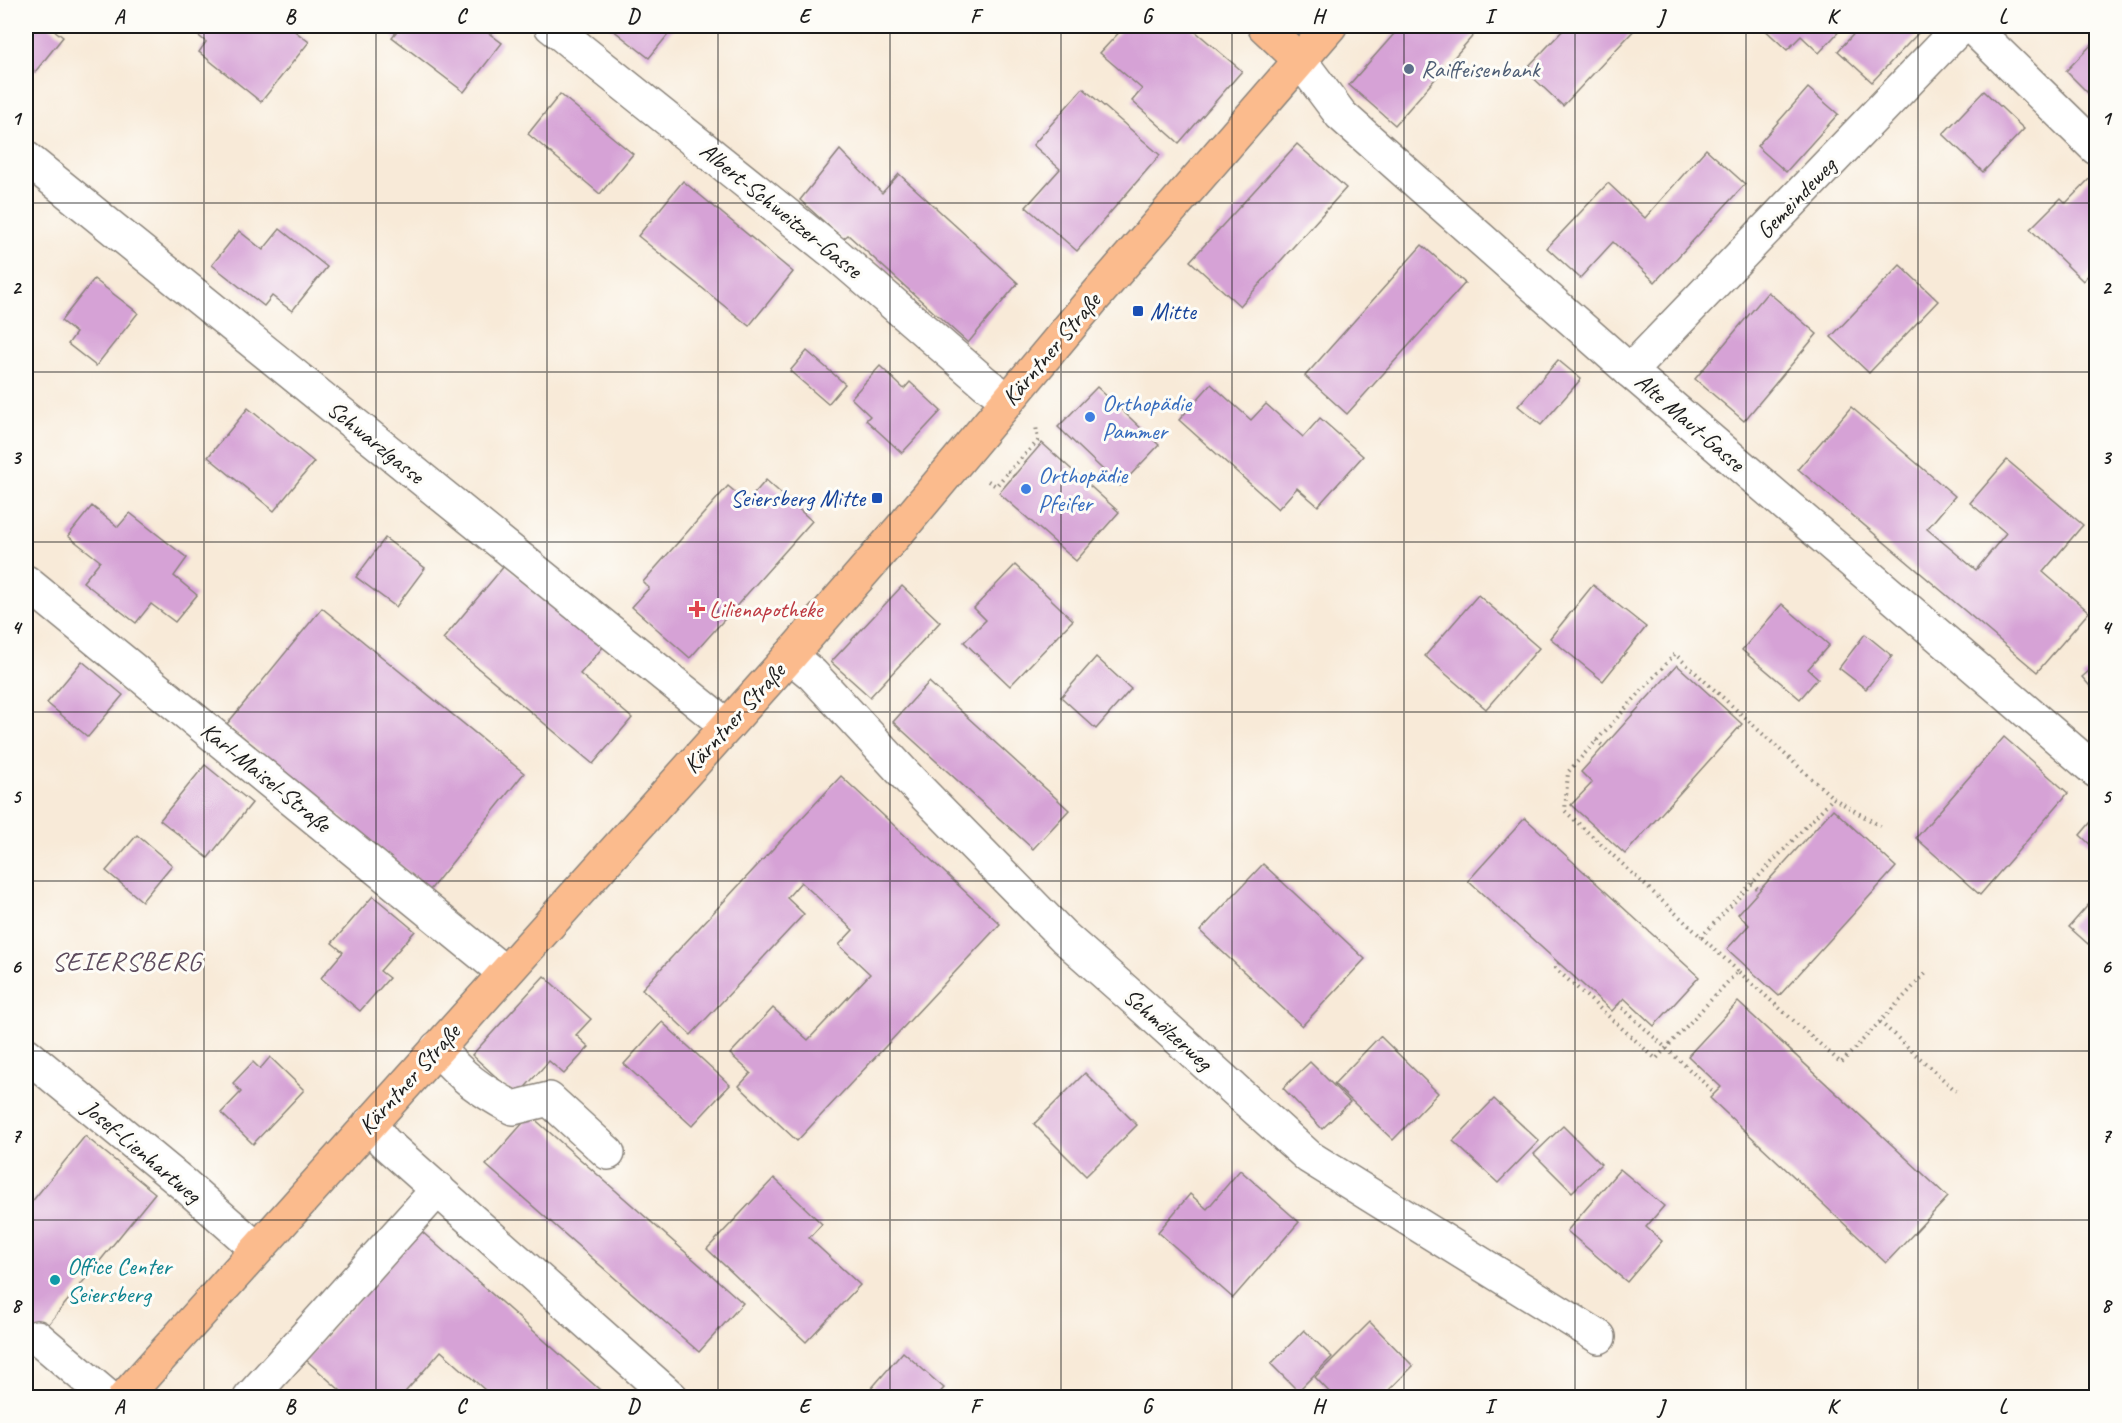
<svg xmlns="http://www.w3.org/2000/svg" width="2122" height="1423" font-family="Caveat,sans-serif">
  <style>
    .building { fill: #d6a2d6 }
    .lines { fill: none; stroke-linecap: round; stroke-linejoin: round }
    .minor-casing { stroke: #8a837a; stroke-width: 36 }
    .major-casing { stroke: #8a837a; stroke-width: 36 }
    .path { stroke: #8a837a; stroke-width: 4; stroke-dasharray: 1.5 4.5; stroke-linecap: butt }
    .minor { stroke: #fff; stroke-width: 33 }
    .major { stroke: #fbbb8d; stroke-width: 33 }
    .grid { fill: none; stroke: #1c1c1c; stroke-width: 1.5; stroke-opacity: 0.55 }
    .service-dot { fill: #5c6f8a; stroke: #fdfcf7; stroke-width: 2 }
    .transit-dot { fill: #1a4fb4; stroke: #fdfcf7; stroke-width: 2 }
    .shop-dot { fill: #3f7fe0; stroke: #fdfcf7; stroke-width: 2 }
    .health-dot { fill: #e0444e; stroke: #fdfcf7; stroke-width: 2 }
    .culture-dot { fill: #0f9aa8; stroke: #fdfcf7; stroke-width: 2 }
    .labels { text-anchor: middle; stroke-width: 6; stroke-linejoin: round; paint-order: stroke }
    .service-label { font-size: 24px; fill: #4e5e75; stroke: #fdfcf7; text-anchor: start }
    .street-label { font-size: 24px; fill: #1c1c1c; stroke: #fdfcf7 }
    .transit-label { font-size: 24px; fill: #164399; stroke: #fdfcf7; text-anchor: start }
    .shop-label { font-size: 24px; fill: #366cbe; stroke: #fdfcf7; text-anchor: start }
    .health-label { font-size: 24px; fill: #be3a42; stroke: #fdfcf7; text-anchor: start }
    .culture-label { font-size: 24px; fill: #0d838f; stroke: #fdfcf7; text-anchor: start }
    .quarter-label { font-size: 27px; letter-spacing: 1.5px; fill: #5d4b5d; stroke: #fdfcf7 }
    .neatline { fill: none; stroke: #1c1c1c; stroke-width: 2 }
    .grid-label { font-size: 20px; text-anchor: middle; font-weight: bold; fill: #1c1c1c }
  </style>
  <rect width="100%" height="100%" fill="#fdfcf7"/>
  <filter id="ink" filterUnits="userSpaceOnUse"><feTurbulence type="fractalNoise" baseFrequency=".0167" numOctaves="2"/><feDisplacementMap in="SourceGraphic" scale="12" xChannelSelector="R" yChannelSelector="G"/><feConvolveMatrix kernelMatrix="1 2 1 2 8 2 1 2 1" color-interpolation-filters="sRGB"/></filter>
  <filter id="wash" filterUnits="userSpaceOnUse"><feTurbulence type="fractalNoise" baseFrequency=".008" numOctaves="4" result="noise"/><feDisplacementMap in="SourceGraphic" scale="24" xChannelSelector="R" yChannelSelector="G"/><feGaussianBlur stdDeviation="1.35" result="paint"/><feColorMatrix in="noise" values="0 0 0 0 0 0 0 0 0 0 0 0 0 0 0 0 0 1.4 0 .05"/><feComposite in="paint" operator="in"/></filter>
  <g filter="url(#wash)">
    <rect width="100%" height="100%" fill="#f8ead8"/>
    <g id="blocks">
      <g class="building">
        <path d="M26,26H49L63,37L35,72L26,64Z"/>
        <path d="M201,26H288L309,42L261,102L199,52L206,42L195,33Z"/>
        <path d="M401,26H479L502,43L464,92L392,37Z"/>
        <path d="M608,26H675L649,58Z"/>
        <path d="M1125,26H1189L1242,71L1179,143L1132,101L1142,89L1100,53Z"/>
        <path d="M1401,26H1471L1477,31L1395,125L1349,85Z"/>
        <path d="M1567,26H1638L1563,106L1525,70Z"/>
        <path d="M1761,26H1844L1819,53L1801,36L1787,50Z"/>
        <path d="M1861,26H1925L1872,82L1838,51Z"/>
        <path d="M2096,40V101L2066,71Z"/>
        <path d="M1083,88L1160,155L1077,251L1026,207L1060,169L1033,145Z"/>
        <path d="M1808,88L1838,114L1786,172L1757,146Z"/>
        <path d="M1984,91L2024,129L1983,172L1943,134Z"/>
        <path d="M560,94L633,154L600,194L528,134Z"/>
        <path d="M1297,144L1346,188L1240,306L1190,261Z"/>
        <path d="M1706,149L1745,184L1655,282L1613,242L1580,278L1547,248L1608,183L1645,218Z"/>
        <path d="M840,150L882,193L899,174L1018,283L968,343L848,235L843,239L800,200Z"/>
        <path d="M2094,174L2096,177V266L2083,281L2030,229L2061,198L2066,203Z"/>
        <path d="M683,181L793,272L749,326L638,236Z"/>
        <path d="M280,229L327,267L292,311L272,296L264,306L212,265L239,231L263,250Z"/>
        <path d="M1422,245L1465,283L1347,414L1305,376Z"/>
        <path d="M1900,265L1938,301L1869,373L1831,337Z"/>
        <path d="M94,279L138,313L96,366L68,344L76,333L61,321Z"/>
        <path d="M1768,292L1817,334L1744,421L1695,379Z"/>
        <path d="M807,351L845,384L828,404L790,371Z"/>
        <path d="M1558,360L1581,379L1541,425L1518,406Z"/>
        <path d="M880,366L904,389L910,382L941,411L902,453L866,420L870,416L851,398Z"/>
        <path d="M1211,384L1251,420L1266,404L1303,437L1320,418L1363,456L1318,506L1297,488L1278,509L1179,420Z"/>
        <path d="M1097,387L1159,445L1120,486L1058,427Z"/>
        <path d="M1851,407L1955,496L1927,529L1976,570L2006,533L1970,503L2007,460L2083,525L2043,572L2089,612L2037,672L1798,469Z"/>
        <path d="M248,408L314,462L274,511L208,457Z"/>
        <path d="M1042,443L1119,512L1076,561L999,493Z"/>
        <path d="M766,480L812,521L690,658L632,607L649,588L643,582L728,486L747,502Z"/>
        <path d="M92,506L118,527L130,513L187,558L174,576L197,595L175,622L151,604L136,623L83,582L100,561L68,536Z"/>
        <path d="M385,538L425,568L396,607L356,577Z"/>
        <path d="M505,565L603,647L580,674L632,718L593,764L443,639Z"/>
        <path d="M1015,565L1073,620L1010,686L964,642L986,620L974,608Z"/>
        <path d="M1593,585L1646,627L1603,681L1550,638Z"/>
        <path d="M902,586L940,622L870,697L831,662Z"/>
        <path d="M1478,595L1539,648L1486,709L1425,656Z"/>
        <path d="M1782,604L1829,645L1808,669L1818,678L1800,699L1742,650Z"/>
        <path d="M322,608L524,773L430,890L227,724Z"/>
        <path d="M1865,634L1892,656L1866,689L1839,668Z"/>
        <path d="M1096,657L1131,689L1096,729L1061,697Z"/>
        <path d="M82,661L123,695L88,737L47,703Z"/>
        <path d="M1677,665L1742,724L1625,854L1571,805L1592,783L1581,772Z"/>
        <path d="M2096,665V693L2082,677Z"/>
        <path d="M929,682L1069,810L1033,849L893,722Z"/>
        <path d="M2004,737L2068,793L1980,895L1916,838Z"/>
        <path d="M205,765L252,803L208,858L160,820Z"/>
        <path d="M841,776L1000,924L797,1141L739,1086L751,1073L730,1054L773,1008L808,1040L870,974L839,945L853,930L801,882L787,898L804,914L691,1035L642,989Z"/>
        <path d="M1833,809L1896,867L1779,996L1727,949L1749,925L1738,914Z"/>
        <path d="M2096,816V850L2080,835Z"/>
        <path d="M1525,818L1699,977L1654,1026L1624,998L1612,1011L1468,881Z"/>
        <path d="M137,835L172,865L142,901L106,871Z"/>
        <path d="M1263,864L1365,959L1302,1026L1200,931Z"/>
        <path d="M373,896L415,931L380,971L389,978L360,1011L321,978L343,952L332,943Z"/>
        <path d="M2090,903L2096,908V935L2088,944L2069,927Z"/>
        <path d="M544,976L591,1019L576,1035L589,1047L564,1074L549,1061L517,1096L472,1055Z"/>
        <path d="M1738,1002L1948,1197L1886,1263L1710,1098L1721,1087L1688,1056Z"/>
        <path d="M662,1022L730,1085L692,1126L624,1064Z"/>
        <path d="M1380,1036L1438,1093L1393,1140L1334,1084Z"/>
        <path d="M270,1057L304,1090L253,1144L221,1113L241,1092L233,1083L253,1062L260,1069Z"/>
        <path d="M1310,1062L1350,1102L1322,1129L1283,1088Z"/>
        <path d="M1085,1073L1137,1125L1086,1176L1034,1124Z"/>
        <path d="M1494,1099L1539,1141L1498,1183L1453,1141Z"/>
        <path d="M530,1115L743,1303L699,1352L486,1165Z"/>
        <path d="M1563,1126L1601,1164L1572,1192L1534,1154Z"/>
        <path d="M85,1136L155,1193L26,1352V1209Z"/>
        <path d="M1620,1169L1664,1206L1646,1227L1662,1241L1627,1282L1567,1231Z"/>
        <path d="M1240,1170L1299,1222L1233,1298L1158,1232L1190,1194L1207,1209Z"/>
        <path d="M774,1178L822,1224L809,1238L860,1285L806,1342L707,1249Z"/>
        <path d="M420,1230L609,1398H494L441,1351L400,1398H349L306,1360Z"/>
        <path d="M1370,1322L1413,1366L1381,1398H1335L1315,1377Z"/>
        <path d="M1304,1330L1332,1357L1298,1391L1271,1364Z"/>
        <path d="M903,1352L944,1388L935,1398H863Z"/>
      </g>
    </g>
  </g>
  <g filter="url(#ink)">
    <use href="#blocks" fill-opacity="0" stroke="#8a837a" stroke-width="1.5"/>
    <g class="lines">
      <defs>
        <g id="minor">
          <path d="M551,26L838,256L985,383L1008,400"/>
          <path d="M1971,26L2096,148"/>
          <path d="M1299,59L1341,115L1630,371L2096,771"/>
          <path d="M26,158L727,726"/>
          <path d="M1630,371L1961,26"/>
          <path d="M26,582L505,973"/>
          <path d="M790,656L812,674L910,780L1064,937L1140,1004L1309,1157L1599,1337"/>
          <path d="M437,1048C463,1078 479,1089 513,1108L549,1099L608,1153"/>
          <path d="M26,1054L186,1186L257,1249"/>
          <path d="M370,1123L384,1142L672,1398"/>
          <path d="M37,1337L109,1398"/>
          <path d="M250,1398L438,1189"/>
        </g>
        <g id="major">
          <path d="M1264,26L1299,59"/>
          <path d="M124,1398L790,656L904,525L1093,299L1330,26"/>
        </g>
      </defs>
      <use href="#minor" class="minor-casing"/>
      <use href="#major" class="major-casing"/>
      <g class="path">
        <path d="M1014,476L1009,471L1038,441L1036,426"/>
        <path d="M988,481L996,486L1009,471"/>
        <path d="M1596,740L1604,747"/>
        <path d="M1752,883L1759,890"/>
        <path d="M1701,937L1833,798"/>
        <path d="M1559,963L1555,968L1656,1059L1738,971L1841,1063L1927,972"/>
        <path d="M1738,971L1565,811L1568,772L1675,654L1833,798L1880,826"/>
        <path d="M1618,1004L1715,1093"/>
        <path d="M1880,1022L1956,1091"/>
      </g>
      <use href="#minor" class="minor"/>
      <use href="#major" class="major"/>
    </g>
  </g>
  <path class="grid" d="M204,26V1398M376,26V1398M547,26V1398M718,26V1398M890,26V1398M1061,26V1398M1232,26V1398M1404,26V1398M1575,26V1398M1746,26V1398M1918,26V1398M26,203H2096M26,372H2096M26,542H2096M26,712H2096M26,881H2096M26,1051H2096M26,1220H2096"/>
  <circle class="service-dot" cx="1409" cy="69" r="6"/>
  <g class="transit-dot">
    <rect x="1132" y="305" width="12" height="12" rx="3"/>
    <rect x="871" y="492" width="12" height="12" rx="3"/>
  </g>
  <g class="shop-dot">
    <circle cx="1090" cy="417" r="6"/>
    <circle cx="1026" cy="489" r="6"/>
  </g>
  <path class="health-dot" d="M694 600h6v6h6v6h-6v6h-6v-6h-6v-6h6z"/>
  <circle class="culture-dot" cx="55" cy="1280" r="6"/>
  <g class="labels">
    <g class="service-label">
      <text x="1421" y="77">Raiffeisenbank</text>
    </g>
    <g class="street-label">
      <text transform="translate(1796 198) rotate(-46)" y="8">Gemeindeweg</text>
      <text transform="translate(781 210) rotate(39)" y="8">Albert-Schweitzer-Gasse</text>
      <text transform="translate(1051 349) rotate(-50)" y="8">Kärntner Straße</text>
      <text transform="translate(1690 422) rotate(41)" y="8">Alte Maut-Gasse</text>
      <text transform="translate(376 442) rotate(39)" y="8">Schwarzlgasse</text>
      <text transform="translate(734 718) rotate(-48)" y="8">Kärntner Straße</text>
      <text transform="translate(266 777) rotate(39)" y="8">Karl-Maisel-Straße</text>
      <text transform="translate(1168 1029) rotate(42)" y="8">Schmölzerweg</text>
      <text transform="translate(409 1079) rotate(-48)" y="8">Kärntner Straße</text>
      <text transform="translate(142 1151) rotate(40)" y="8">Josef-Lienhartweg</text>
    </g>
    <g class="transit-label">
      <text x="1150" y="319">Mitte</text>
      <text x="865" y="506" text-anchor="end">Seiersberg Mitte</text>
    </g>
    <g class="shop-label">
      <text x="1102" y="411">Orthopädie<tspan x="1102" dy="28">Pammer</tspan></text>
      <text x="1038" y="483">Orthopädie<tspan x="1038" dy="28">Pfeifer</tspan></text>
    </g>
    <g class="health-label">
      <text x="709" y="617">Lilienapotheke</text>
    </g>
    <g class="culture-label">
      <text x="67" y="1274">Office Center<tspan x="67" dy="28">Seiersberg</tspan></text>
    </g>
    <g class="quarter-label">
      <text x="127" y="970">SEIERSBERG</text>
    </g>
  </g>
  <rect width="2122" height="1423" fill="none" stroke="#fdfcf7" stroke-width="66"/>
  <rect x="33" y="33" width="2056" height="1357" class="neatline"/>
  <g class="grid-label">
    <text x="119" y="23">A</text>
    <text x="290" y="23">B</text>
    <text x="461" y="23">C</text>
    <text x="633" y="23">D</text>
    <text x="804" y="23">E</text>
    <text x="975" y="23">F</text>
    <text x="1147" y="23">G</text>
    <text x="1318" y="23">H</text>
    <text x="1489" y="23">I</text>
    <text x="1661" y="23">J</text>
    <text x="1832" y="23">K</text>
    <text x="2003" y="23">L</text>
    <text x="16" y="125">1</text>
    <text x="2106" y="125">1</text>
    <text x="16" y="294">2</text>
    <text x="2106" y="294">2</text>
    <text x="16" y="464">3</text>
    <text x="2106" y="464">3</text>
    <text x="16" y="634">4</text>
    <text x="2106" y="634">4</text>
    <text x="16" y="803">5</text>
    <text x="2106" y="803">5</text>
    <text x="16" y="973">6</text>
    <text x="2106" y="973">6</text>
    <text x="16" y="1142">7</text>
    <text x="2106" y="1142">7</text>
    <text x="16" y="1312">8</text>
    <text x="2106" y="1312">8</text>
    <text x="119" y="1413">A</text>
    <text x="290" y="1413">B</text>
    <text x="461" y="1413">C</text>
    <text x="633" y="1413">D</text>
    <text x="804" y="1413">E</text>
    <text x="975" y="1413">F</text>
    <text x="1147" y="1413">G</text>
    <text x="1318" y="1413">H</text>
    <text x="1489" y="1413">I</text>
    <text x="1661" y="1413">J</text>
    <text x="1832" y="1413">K</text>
    <text x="2003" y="1413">L</text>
  </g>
</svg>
